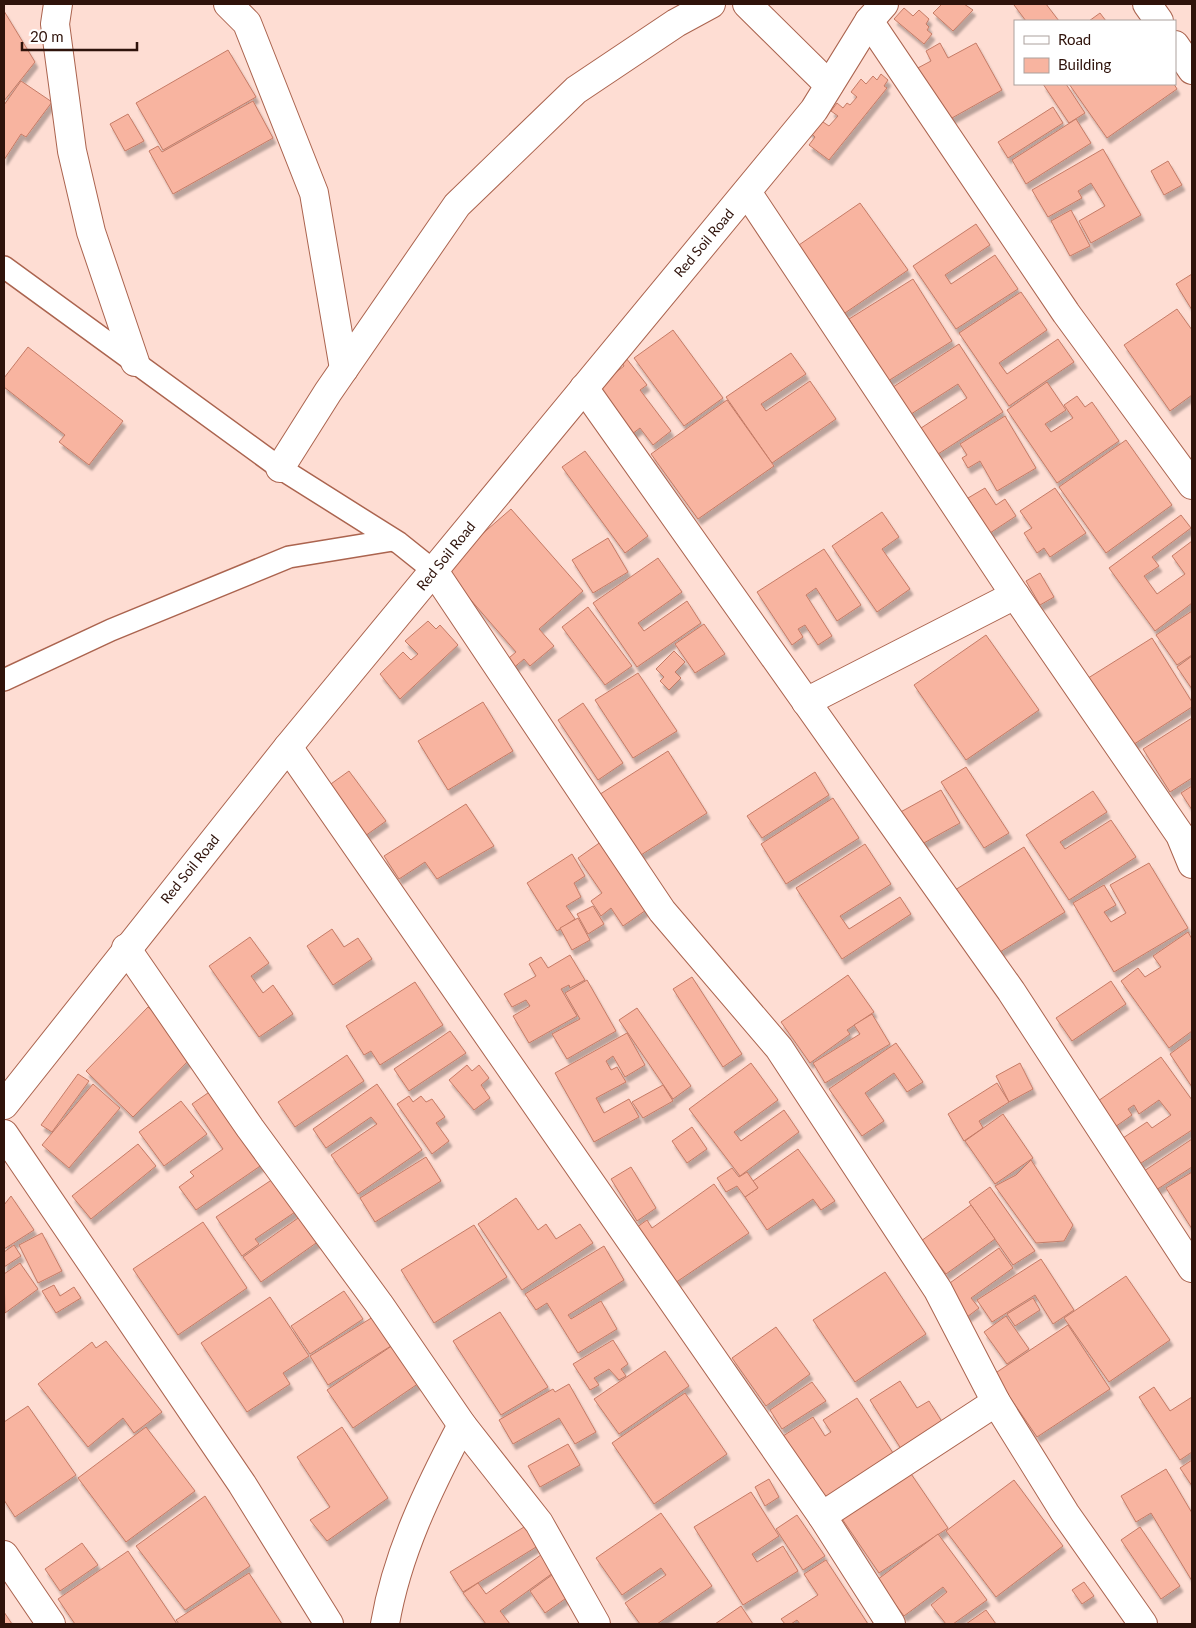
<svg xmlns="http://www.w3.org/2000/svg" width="1196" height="1628" font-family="Lato,sans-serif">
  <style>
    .building { fill: #f8b4a0; stroke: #c57b66; filter: url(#shadow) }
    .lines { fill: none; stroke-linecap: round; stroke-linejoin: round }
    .service-casing { stroke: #ab644f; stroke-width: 24 }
    .minor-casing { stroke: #ab644f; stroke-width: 30 }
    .tertiary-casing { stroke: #ab644f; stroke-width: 30 }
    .service { stroke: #fff; stroke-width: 21 }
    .minor { stroke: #fff; stroke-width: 28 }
    .tertiary { stroke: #fff; stroke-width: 28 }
    .labels { text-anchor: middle; stroke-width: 4; stroke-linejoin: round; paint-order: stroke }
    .street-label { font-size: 14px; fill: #2f130b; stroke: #fff }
  </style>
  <defs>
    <filter id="shadow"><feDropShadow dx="3" dy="5.5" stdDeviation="1" flood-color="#0004"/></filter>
  </defs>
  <rect width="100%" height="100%" fill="#feddd3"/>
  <g class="building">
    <path d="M942,4H964L973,10L953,31L933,13Z"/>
    <path d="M1015,4H1046L1059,21H1026L1014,5Z"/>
    <path d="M904,8L913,16L919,10L929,19L926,24L929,27L927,30L932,34L924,44L894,19Z"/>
    <path d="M4,11L35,62L4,101Z"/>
    <path d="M1100,13L1106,21H1089Z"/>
    <path d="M940,43L948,58L976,43L1002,90L943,123L914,70L931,61L926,51Z"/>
    <path d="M228,50L256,97L163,150L136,103Z"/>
    <path d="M881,74L888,80L884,86L887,88L829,160L809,145L815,137L808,130L817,118L829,126L838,116L831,111L837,103L843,108L847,103L850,105L857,97L851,92L861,79L866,84L873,76L877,80Z"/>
    <path d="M21,81L52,102L26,137L21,134L4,160V105Z"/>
    <path d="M1043,84H1066L1085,113L1069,123Z"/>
    <path d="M1069,84H1174L1177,89L1107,138Z"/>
    <path d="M253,101L273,138L173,194L149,151L158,146L162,152Z"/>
    <path d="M1053,107L1063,123L1008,158L998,142Z"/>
    <path d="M128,114L144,141L125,151L110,124Z"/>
    <path d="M1076,119L1091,143L1026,184L1012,160Z"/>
    <path d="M1103,149L1141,215L1091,243L1079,221L1105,206L1091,183L1078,191L1082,198L1048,217L1032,190Z"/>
    <path d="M1168,161L1182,185L1164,195L1151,171Z"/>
    <path d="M860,203L908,270L842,315L796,247Z"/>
    <path d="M1071,210L1090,246L1070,256L1051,221Z"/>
    <path d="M976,224L990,245L945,275L951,284L995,255L1018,289L956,329L913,266Z"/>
    <path d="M1192,274V310L1176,284Z"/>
    <path d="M913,279L952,341L888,381L849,319Z"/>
    <path d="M1021,292L1047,330L999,363L1007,374L1058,339L1074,362L1009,406L959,333Z"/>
    <path d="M1177,309L1192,330V395L1170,411L1124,345Z"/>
    <path d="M673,330L723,398L684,426L634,358Z"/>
    <path d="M959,344L1003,412L935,456L918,430L967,398L958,384L908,416L890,389Z"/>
    <path d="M28,347L123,421L89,465L59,442L65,435L4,387V378Z"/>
    <path d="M791,353L806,374L761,404L766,411L810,381L836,419L772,463L726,397Z"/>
    <path d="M626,358L647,385L640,390L671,431L653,445L640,428L632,434L588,384L606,380L624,366L621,361Z"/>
    <path d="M1047,382L1066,410L1045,424L1051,432L1073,418L1064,405L1077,396L1085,407L1092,402L1119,441L1057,483L1007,410Z"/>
    <path d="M727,400L774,466L698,519L651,454Z"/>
    <path d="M1005,416L1036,468L997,491L980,461L968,468L962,458L967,455L960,444Z"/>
    <path d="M1126,440L1172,505L1106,553L1059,487Z"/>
    <path d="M585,451L648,536L625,553L562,467Z"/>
    <path d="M985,488L996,505L1005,499L1016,516L990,533L968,498Z"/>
    <path d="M1055,488L1086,533L1050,557L1044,548L1037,553L1024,533L1032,528L1020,511Z"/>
    <path d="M511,509L583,591L539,629L554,646L530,666L524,659L511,670L503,663L516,652L443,568Z"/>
    <path d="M882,512L899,537L882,549L910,589L877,612L832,546Z"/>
    <path d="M1181,515L1191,528L1152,557L1159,566L1144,576L1157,594L1185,574L1172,556L1192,541V603L1155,631L1109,568Z"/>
    <path d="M608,538L628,572L593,593L572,560Z"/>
    <path d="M824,549L861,605L837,621L816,588L806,595L832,636L818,645L805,625L798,629L803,637L792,645L757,592Z"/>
    <path d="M658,558L682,592L638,623L644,631L687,601L701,623L637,667L593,603Z"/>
    <path d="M1040,573L1054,597L1040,605L1026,581Z"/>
    <path d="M588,607L632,666L605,685L562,627Z"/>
    <path d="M1192,611V655L1177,665L1156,635Z"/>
    <path d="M428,621L436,629L440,625L458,645L400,699L380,674L403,652L411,660L418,654L405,641Z"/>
    <path d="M704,624L725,654L695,673L675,644Z"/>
    <path d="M986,635L1039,710L966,760L914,685Z"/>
    <path d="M1152,638L1192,702V707L1128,748L1085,680Z"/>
    <path d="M674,651L685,662L675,672L681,678L669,690L660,681L664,677L656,669Z"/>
    <path d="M1192,656V689L1177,667Z"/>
    <path d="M638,673L677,731L633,758L595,700Z"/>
    <path d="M483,702L513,751L448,790L418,741Z"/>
    <path d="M583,703L623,763L598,780L558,720Z"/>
    <path d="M1192,718V778L1170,792L1143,749Z"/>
    <path d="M668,751L707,813L633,860L594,798Z"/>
    <path d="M966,767L1009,833L984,848L941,782Z"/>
    <path d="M349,771L386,821L365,836L328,786Z"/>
    <path d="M815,772L829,795L762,838L747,816Z"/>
    <path d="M1192,786V810L1181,793Z"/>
    <path d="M941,790L960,823L913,849L895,815Z"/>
    <path d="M1093,791L1107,812L1060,842L1065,849L1111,820L1136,857L1069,900L1026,835Z"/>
    <path d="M833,798L859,838L786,884L761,844Z"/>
    <path d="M466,804L494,846L437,879L425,862L399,879L384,856Z"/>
    <path d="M605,839L652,906L623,926L611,908L601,916L591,901L602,893L578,858Z"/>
    <path d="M865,844L891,884L840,916L849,929L900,897L911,914L842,959L796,888Z"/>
    <path d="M1024,847L1065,912L995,955L955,890Z"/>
    <path d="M572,854L585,876L574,883L581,897L566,906L575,919L557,931L527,883Z"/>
    <path d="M1149,863L1188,928L1114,972L1073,903L1104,885L1116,905L1104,912L1111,922L1126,913L1110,885Z"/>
    <path d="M593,906L604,924L588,934L577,914Z"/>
    <path d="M578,918L590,940L572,950L560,928Z"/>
    <path d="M332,929L344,947L358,938L372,959L333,985L307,946Z"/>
    <path d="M1188,932L1192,939V1031L1169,1048L1121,981L1138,968L1145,977L1161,967L1153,956Z"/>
    <path d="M250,937L269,963L251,976L263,993L273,985L293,1014L259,1037L209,966Z"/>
    <path d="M570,955L585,980L570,988L569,985L561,989L577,1016L529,1043L513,1016L530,1006L526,1000L512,1007L504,994L536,976L529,964L541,957L548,968Z"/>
    <path d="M848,975L874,1012L847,1030L850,1034L810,1063L781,1022Z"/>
    <path d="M692,977L742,1054L723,1067L673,989Z"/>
    <path d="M587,980L616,1031L567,1059L552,1034L580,1019L565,993Z"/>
    <path d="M1111,981L1126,1004L1072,1041L1056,1018Z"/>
    <path d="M415,982L443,1025L380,1065L371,1051L364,1055L346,1026Z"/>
    <path d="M148,1007L196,1053L133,1117L86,1071Z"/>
    <path d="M637,1008L691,1086L673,1099L619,1020Z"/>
    <path d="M872,1014L890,1044L825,1083L813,1063L860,1034L854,1025Z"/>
    <path d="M450,1031L466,1053L409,1091L394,1069Z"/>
    <path d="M627,1033L645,1065L625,1077L613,1056L606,1061L611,1070L617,1067L626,1082L596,1098L604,1113L629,1099L639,1117L594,1142L555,1073Z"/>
    <path d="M1192,1038V1087L1170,1054Z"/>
    <path d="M896,1043L923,1082L907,1092L894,1073L865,1093L884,1121L862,1136L829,1089Z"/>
    <path d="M347,1055L364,1081L295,1127L278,1102Z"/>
    <path d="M1161,1057L1192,1100V1130L1138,1165L1123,1138L1147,1122L1152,1128L1171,1115L1159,1100L1139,1114L1134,1105L1128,1109L1132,1115L1115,1127L1098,1101Z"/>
    <path d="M751,1063L778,1100L734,1132L741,1141L784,1110L799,1132L740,1176L689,1109Z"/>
    <path d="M1020,1063L1033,1089L1009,1102L996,1076Z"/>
    <path d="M467,1065L472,1071L479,1065L489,1078L481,1085L490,1098L474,1110L449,1080Z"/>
    <path d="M78,1074L89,1081L52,1132L41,1125Z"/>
    <path d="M997,1083L1009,1102L979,1121L983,1128L964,1141L948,1114Z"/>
    <path d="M93,1084L120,1108L69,1168L42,1145Z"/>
    <path d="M377,1084L422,1150L358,1194L331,1155L377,1124L371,1117L326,1148L313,1129Z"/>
    <path d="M663,1085L673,1101L643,1118L632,1102Z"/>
    <path d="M218,1086L269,1160L196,1210L179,1187L194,1176L190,1172L223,1149L192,1104Z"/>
    <path d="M409,1096L413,1102L421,1096L426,1102L432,1099L445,1117L436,1123L449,1141L432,1154L397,1104Z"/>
    <path d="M181,1101L207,1134L164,1166L139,1132Z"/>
    <path d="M1003,1114L1033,1158L995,1184L965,1141Z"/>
    <path d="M692,1127L707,1149L687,1163L672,1141Z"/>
    <path d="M1192,1139V1167L1156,1190L1144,1171Z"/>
    <path d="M138,1144L156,1166L91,1219L72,1196Z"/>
    <path d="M798,1149L835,1201L821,1210L813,1199L767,1230L745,1197L758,1188L753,1181Z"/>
    <path d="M426,1157L441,1181L375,1222L360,1198Z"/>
    <path d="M1031,1160L1073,1225L1064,1241L1036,1243L995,1186L1016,1175Z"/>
    <path d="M631,1167L656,1208L637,1221L611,1179Z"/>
    <path d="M732,1168L739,1177L747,1172L758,1188L745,1197L737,1186L726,1192L717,1178Z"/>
    <path d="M1192,1172V1229L1166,1188Z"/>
    <path d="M282,1173L304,1206L255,1239L259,1244L242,1256L216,1217Z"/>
    <path d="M714,1184L749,1233L672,1285L633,1230L647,1220L652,1228Z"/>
    <path d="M990,1187L1035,1251L1013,1265L969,1202Z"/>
    <path d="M11,1196L34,1230L4,1249V1205Z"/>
    <path d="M516,1198L538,1230L546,1224L556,1239L580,1224L593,1243L522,1290L478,1224Z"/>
    <path d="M971,1205L995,1239L946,1274L921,1241Z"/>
    <path d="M308,1211L326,1236L261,1282L243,1257Z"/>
    <path d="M203,1222L247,1288L178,1335L133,1269Z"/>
    <path d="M474,1225L507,1277L434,1323L401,1270Z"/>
    <path d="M42,1233L62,1271L38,1283L19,1245Z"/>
    <path d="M14,1245L21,1256L4,1267V1252Z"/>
    <path d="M604,1246L624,1280L568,1315L571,1319L601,1301L617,1329L578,1353L547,1303L536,1310L525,1294Z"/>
    <path d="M999,1248L1013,1268L971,1298L979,1308L967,1317L947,1285Z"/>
    <path d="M1041,1259L1074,1310L1053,1324L1035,1295L992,1322L977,1300Z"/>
    <path d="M20,1263L38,1289L5,1313L4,1274Z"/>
    <path d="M885,1272L926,1334L855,1382L813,1320Z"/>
    <path d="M1126,1276L1170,1340L1109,1382L1064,1318Z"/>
    <path d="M54,1285L60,1296L74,1287L81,1298L56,1313L42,1291Z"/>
    <path d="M344,1291L363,1319L310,1354L291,1326Z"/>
    <path d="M270,1297L309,1356L283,1373L290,1384L247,1412L201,1343Z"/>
    <path d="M1033,1298L1040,1310L1015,1326L1007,1314Z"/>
    <path d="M381,1312L399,1341L328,1385L310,1356Z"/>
    <path d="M500,1312L548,1387L501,1415L453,1341Z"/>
    <path d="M1006,1316L1029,1349L1007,1364L984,1332Z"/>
    <path d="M1068,1325L1110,1389L1037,1437L994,1374Z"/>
    <path d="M776,1327L810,1374L766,1406L732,1358Z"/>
    <path d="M613,1340L628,1364L621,1369L626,1376L619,1380L609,1369L594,1378L599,1385L590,1390L573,1364Z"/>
    <path d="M106,1341L162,1412L134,1433L123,1418L88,1447L38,1384L92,1342L96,1348Z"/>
    <path d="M396,1343L422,1381L353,1428L327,1390Z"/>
    <path d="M665,1351L689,1386L619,1434L594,1399Z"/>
    <path d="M900,1381L917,1408L929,1401L946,1428L905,1455L870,1400Z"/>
    <path d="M812,1382L826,1401L782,1429L770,1410Z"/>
    <path d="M569,1384L596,1432L575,1444L559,1418L513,1444L499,1420L553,1389L555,1392Z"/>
    <path d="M1154,1387L1170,1411L1192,1397V1452L1180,1460L1139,1397Z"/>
    <path d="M685,1393L727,1454L654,1504L612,1443Z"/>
    <path d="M857,1398L895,1456L825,1501L783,1436L813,1417L825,1436L831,1432L823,1420Z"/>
    <path d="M28,1406L76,1475L15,1517L4,1500V1422Z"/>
    <path d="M146,1427L195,1491L126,1542L78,1478Z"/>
    <path d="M342,1427L388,1498L327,1541L310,1520L330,1507L297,1457Z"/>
    <path d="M568,1444L580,1465L540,1487L528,1466Z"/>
    <path d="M1192,1460V1486L1180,1468Z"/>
    <path d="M905,1465L948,1528L879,1573L836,1510Z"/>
    <path d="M1166,1469L1192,1513V1581L1151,1513L1136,1522L1121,1496Z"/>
    <path d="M769,1479L779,1497L765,1506L755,1487Z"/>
    <path d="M1014,1480L1063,1546L996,1597L946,1531Z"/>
    <path d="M751,1492L779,1536L752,1554L757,1562L783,1546L798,1571L743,1605L694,1527Z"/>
    <path d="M205,1496L250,1566L185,1610L136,1546Z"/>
    <path d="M661,1513L712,1586L657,1624H640L625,1603L666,1575L661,1568L622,1595L596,1558Z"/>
    <path d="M797,1515L825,1556L803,1570L776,1529Z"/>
    <path d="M529,1524L541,1544L463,1592L450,1572Z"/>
    <path d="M1140,1527L1180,1586L1161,1599L1121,1540Z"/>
    <path d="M938,1534L987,1600L953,1624H946L931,1605L947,1592L943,1587L904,1616L877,1580Z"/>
    <path d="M82,1543L98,1565L60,1591L45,1569Z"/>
    <path d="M128,1551L177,1624H75L58,1599Z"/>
    <path d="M545,1552L557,1570L500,1611L510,1624H486L463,1593L478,1583L486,1594Z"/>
    <path d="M826,1560L868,1624H800L797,1620L791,1624H785L781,1619L818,1595L804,1574Z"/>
    <path d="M556,1572L572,1594L545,1613L530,1591Z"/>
    <path d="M249,1573L282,1624H179L176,1620Z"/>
    <path d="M1084,1582L1094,1596L1082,1604L1072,1590Z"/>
    <path d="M741,1606L753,1624H715Z"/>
    <path d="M986,1610L996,1624H966Z"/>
    <path d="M4,1612L12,1624H4Z"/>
  </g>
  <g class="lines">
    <defs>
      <g id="service">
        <path d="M4,267L280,468L399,543L434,571"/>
        <path d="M4,680L111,630L289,557L393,540"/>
      </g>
      <g id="minor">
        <path d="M58,4L55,24L72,151L91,232L135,362"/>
        <path d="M228,4L247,23L314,193L344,369"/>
        <path d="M747,4L829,85"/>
        <path d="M1147,4L1159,21"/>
        <path d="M869,21L1066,313L1192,485"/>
        <path d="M1175,45L1192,70"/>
        <path d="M747,192L1015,595L1180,835L1192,864"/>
        <path d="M584,388L1011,991L1192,1268"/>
        <path d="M280,468L328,392L457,205L576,90L676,23L711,4"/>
        <path d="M434,571L662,911L779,1048L938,1290L996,1402L1065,1513L1143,1624"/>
        <path d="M806,702L1015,595"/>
        <path d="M288,747L822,1516"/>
        <path d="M126,948L250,1128L379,1304L462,1425L539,1523L596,1624"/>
        <path d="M4,1134L242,1484L329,1624"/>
        <path d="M4,1555L51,1624"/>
        <path d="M385,1624C397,1553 429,1488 462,1425"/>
        <path d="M891,1624L822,1516L996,1402"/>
      </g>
      <path id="tertiary" d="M4,1105L288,747L814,110L869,21L884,4"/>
    </defs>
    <use href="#service" class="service-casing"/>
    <use href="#minor" class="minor-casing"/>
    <use href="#tertiary" class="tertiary-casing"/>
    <use href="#service" class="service"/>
    <use href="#minor" class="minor"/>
    <use href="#tertiary" class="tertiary"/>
  </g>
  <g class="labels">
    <g class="street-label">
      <text transform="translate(704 243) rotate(-50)" y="5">Red Soil Road</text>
      <text transform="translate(446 556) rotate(-51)" y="5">Red Soil Road</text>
      <text transform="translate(190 869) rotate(-51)" y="5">Red Soil Road</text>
    </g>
  </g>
  <rect width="1196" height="1628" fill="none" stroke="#2f130b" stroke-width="10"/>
  <rect x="1014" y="20" width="162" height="65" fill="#ffffff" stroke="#aca19d"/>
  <rect x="1024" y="36" width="25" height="8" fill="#ffffff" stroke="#aca19d"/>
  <text x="1058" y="45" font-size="15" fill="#2f130b">Road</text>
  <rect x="1024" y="58" width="25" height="15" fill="#f8b4a0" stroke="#aca19d"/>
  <text x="1058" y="70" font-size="15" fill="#2f130b">Building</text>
  <path d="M22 42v8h115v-8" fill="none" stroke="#2f130b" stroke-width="2.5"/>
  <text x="30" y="42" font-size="15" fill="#2f130b" stroke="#ffffff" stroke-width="4" paint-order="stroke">20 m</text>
</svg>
